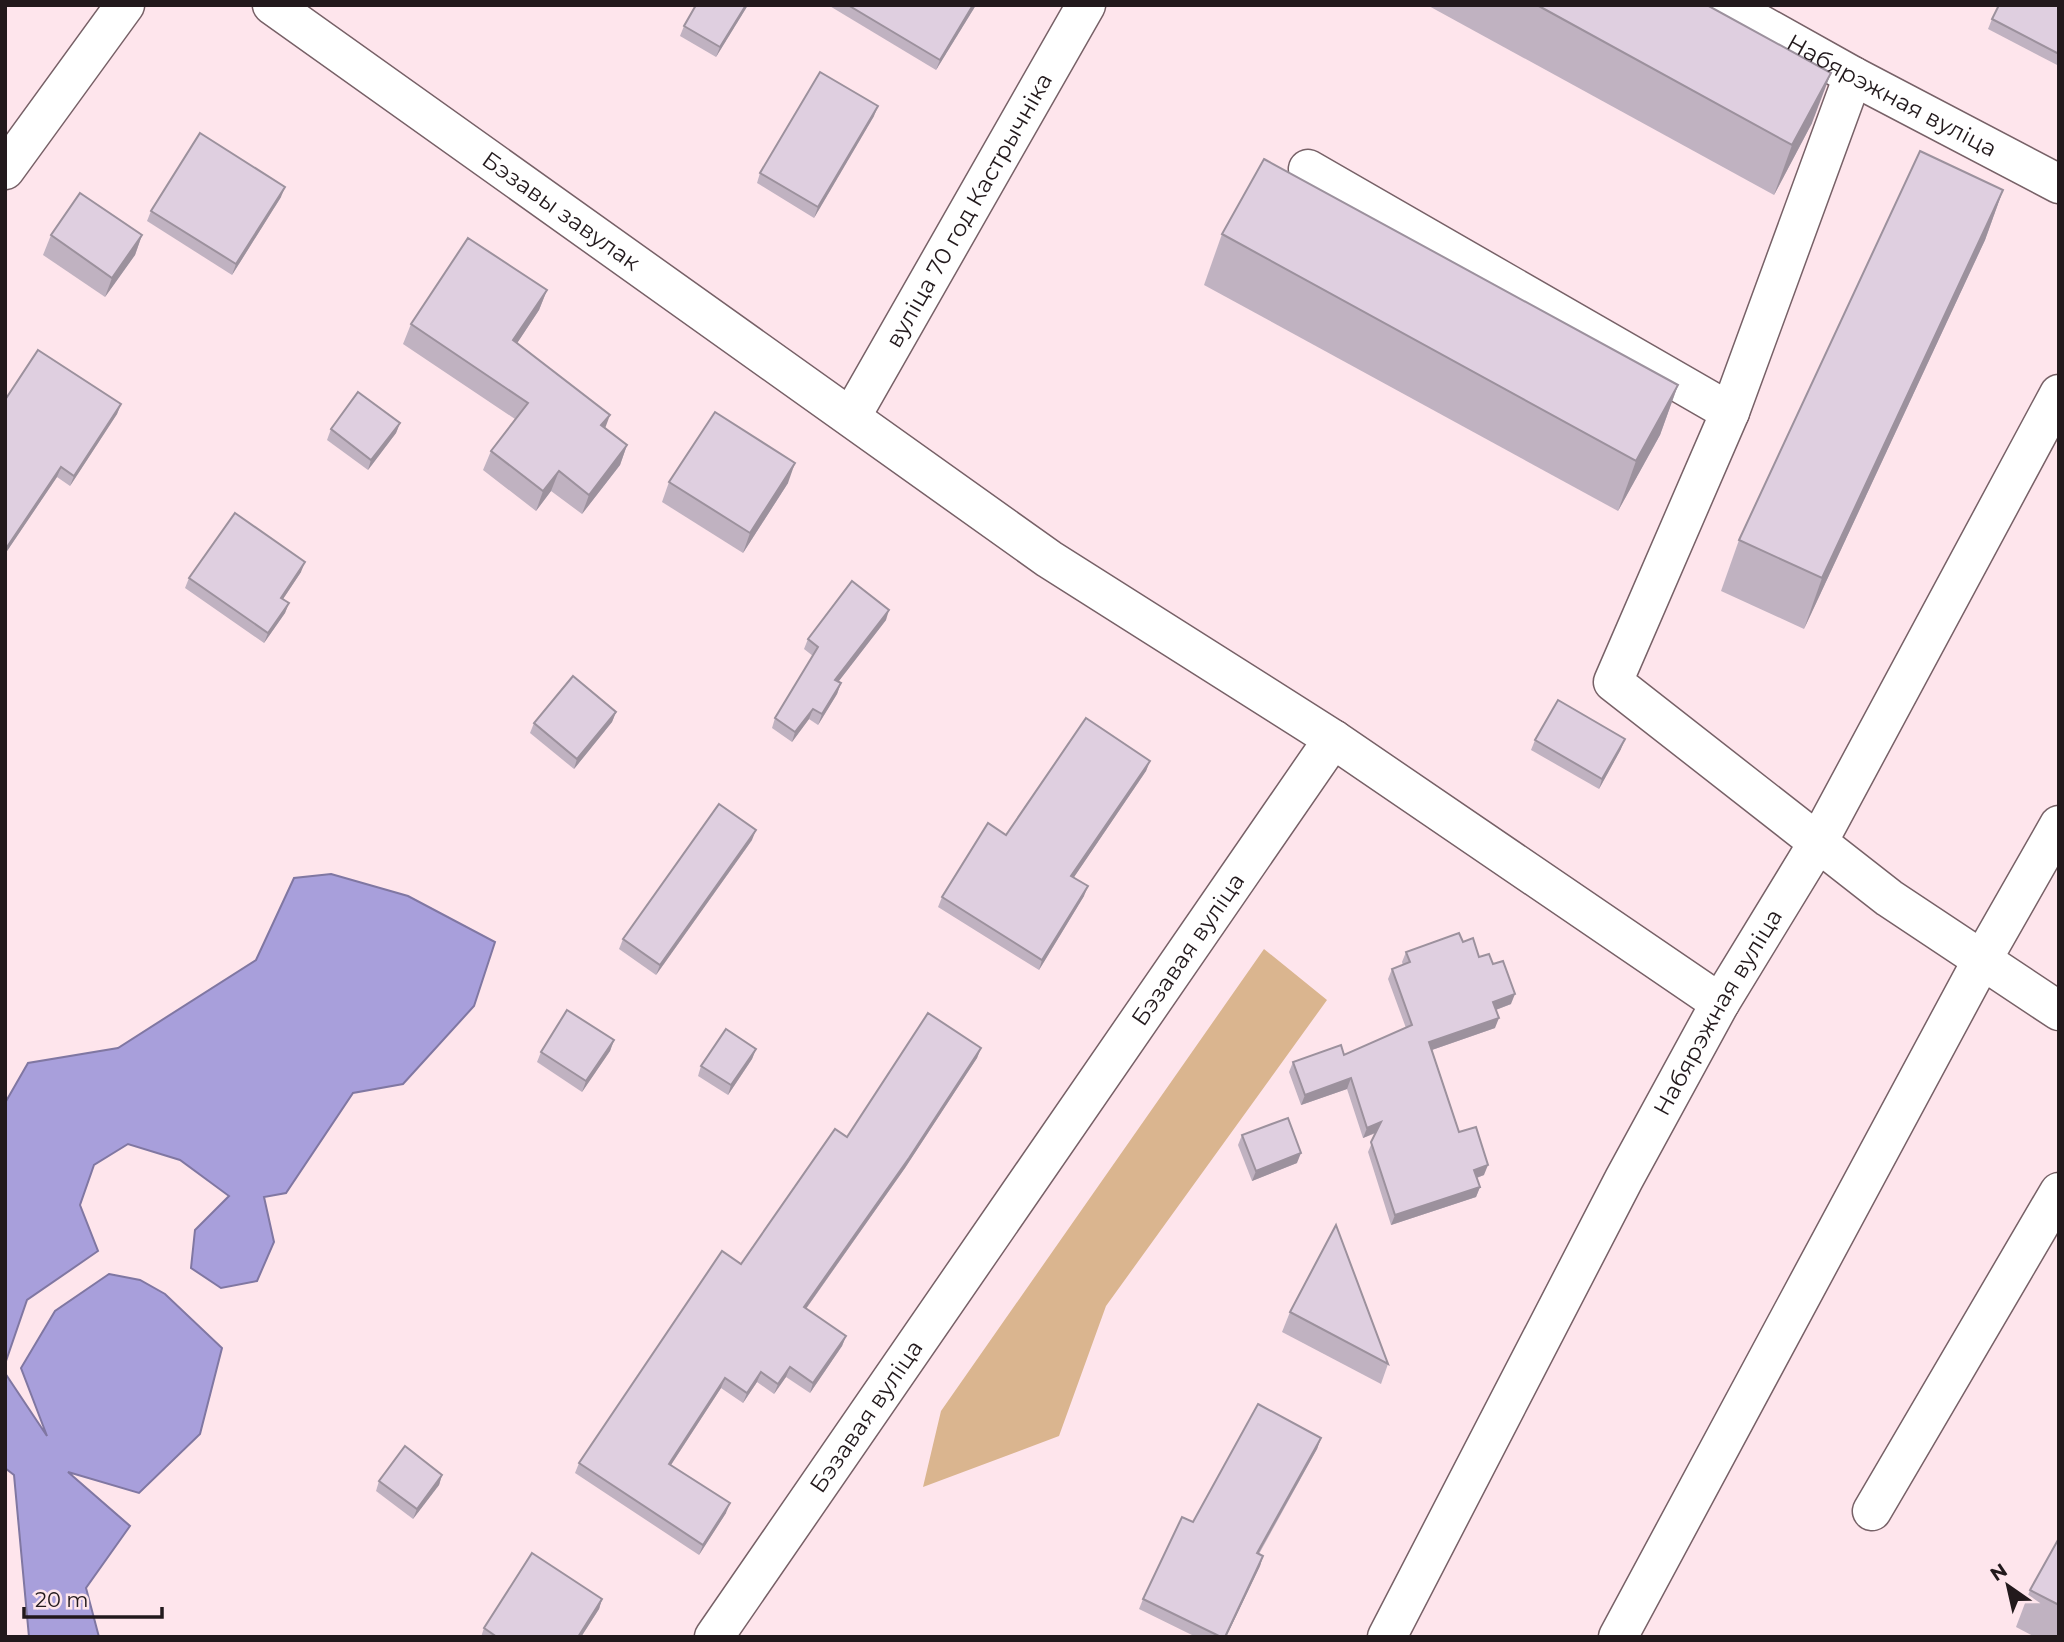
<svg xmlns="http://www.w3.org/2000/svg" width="2064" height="1642" font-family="Montserrat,sans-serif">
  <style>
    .green { fill: #dab58f }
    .water { fill: #a89fdb; stroke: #8077a2; stroke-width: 2 }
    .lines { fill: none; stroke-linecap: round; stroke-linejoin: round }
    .minor-casing { stroke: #776167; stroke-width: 41 }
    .minor { stroke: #fff; stroke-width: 38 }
    .wall { fill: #c0b2c1 }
    .shaded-wall { fill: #9c919d }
    .building { fill: #dfcfe0; stroke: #9c919d; stroke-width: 2 }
    .labels { text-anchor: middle; stroke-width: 5; stroke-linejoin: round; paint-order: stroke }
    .street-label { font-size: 23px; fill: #22191c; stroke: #fee5ec }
  </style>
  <rect width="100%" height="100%" fill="#fee5ec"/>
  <path class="green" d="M1264,949L1327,1000L1106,1306L1059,1436L923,1487L941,1411Z"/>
  <g class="water">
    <path d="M331,874L408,896L495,942L474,1006L403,1084L353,1093L286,1193L264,1197L274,1242L257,1281L221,1288L191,1268L195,1230L229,1196L180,1160L128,1144L94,1165L80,1205L98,1251L27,1300L5,1364V1103L28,1063L118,1048L256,960L294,878Z"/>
    <path d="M109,1274L140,1280L165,1294L222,1348L200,1434L139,1493L68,1472L130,1526L86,1588L99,1637H29L14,1475L5,1468V1373L47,1436L21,1368L55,1311Z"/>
  </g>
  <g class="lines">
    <defs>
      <g id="minor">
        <path id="s1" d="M272,5L1049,559L1333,739L1720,1003"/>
        <path id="s2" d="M1726,5L1853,76L2059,184"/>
        <path d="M1853,76L1730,412L1613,682L1889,898L2059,1011"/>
        <path d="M1308,169L1730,412"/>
        <path d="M5,170L125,5"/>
        <path id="s3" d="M851,417L1086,5"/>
        <path d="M1872,1511L2059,1192"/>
        <path id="s4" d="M714,1637L1333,739"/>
        <path id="s5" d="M1387,1637L1624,1179L1720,1003L1817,844L2059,394"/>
        <path d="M1618,1637L1982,960L2059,825"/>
      </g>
    </defs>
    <use href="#minor" class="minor-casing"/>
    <use href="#minor" class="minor"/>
  </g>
  <g class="wall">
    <path d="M748,5L716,57L680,36L684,26Z"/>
    <path d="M828,5H976L936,70Z"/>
    <path d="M1427,5H1707L1812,123L1774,195Z"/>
    <path d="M2059,5V66L1988,29L1992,19Z"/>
    <path d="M874,116L814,218L757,183L760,173Z"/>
    <path d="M2003,190L1985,240L1804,629L1721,591L1739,540Z"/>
    <path d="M281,197L232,275L147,221L151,211Z"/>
    <path d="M1222,234L1678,385L1660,435L1618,511L1204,285Z"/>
    <path d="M51,235H142L135,255L105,297L43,255Z"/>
    <path d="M547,290L539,310L517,343L605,428L627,445L620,465L582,514L551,491L536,511L483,470L491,451L515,419L403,344L411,324Z"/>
    <path d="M5,400L121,404L117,414L70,486L57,477L5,554Z"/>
    <path d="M400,423L396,433L368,470L327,440L331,429Z"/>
    <path d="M669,482L788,483L743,553L662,502Z"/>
    <path d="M301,572L283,599L289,603L285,613L264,643L185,588L189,578Z"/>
    <path d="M886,620L838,682L841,683L837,694L818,725L809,719L792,742L772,728L775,718L813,656L804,649L808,639Z"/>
    <path d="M616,712L612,722L574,769L530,733L534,723Z"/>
    <path d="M1535,740L1621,749L1599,789L1531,750Z"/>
    <path d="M1150,761L1146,771L1074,877L1084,896L1039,970L938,907L942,897L1006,835Z"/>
    <path d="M752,840L656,975L619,949L623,939Z"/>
    <path d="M1463,942L1479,957L1493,964L1511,1004L1496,1010L1495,1028L1432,1050L1459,1132L1484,1175L1477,1178L1480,1187L1476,1197L1391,1225L1368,1152L1376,1133L1363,1138L1347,1089L1301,1105L1289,1072L1293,1062L1344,1055L1406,1028L1388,979L1392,969L1403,965L1402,962L1406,952Z"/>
    <path d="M614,1040L610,1051L582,1092L537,1062L541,1052Z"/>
    <path d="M981,1048L977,1058L905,1168L806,1309L846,1336L842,1346L810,1393L786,1377L774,1394L757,1382L743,1403L721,1388L671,1465L726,1513L699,1555L575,1473L579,1463L741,1264L847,1137Z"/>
    <path d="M756,1049L752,1059L728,1095L698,1076L701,1066Z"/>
    <path d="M1242,1135L1297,1163L1252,1181L1238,1145Z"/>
    <path d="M1290,1312L1388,1364L1381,1384L1282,1332Z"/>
    <path d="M1321,1438L1317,1449L1259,1554L1263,1556L1260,1566L1226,1637H1196L1139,1609L1143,1599L1193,1522Z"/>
    <path d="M442,1475L439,1485L413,1519L376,1491L379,1481Z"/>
    <path d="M2059,1538V1637H2035L2016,1627L2030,1590Z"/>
    <path d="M602,1599L599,1609L581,1637H481L484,1628Z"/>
  </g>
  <g class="shaded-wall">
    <path d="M746,5H748L716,57L720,47Z"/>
    <path d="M973,5H976L936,70L940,60Z"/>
    <path d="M1831,73L1812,123L1774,195L1792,145Z"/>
    <path d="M878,106L874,116L814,218L818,207Z"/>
    <path d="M285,187L281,197L232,275L236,264Z"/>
    <path d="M2003,190L1985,240L1804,629L1822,578Z"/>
    <path d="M142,235L135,255L105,297L112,278Z"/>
    <path d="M547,290L539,310L506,360L513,340Z"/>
    <path d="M1678,385L1660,435L1618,511L1636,461Z"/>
    <path d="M121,404L117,414L70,486L74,476Z"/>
    <path d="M610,415L603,434L601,425Z"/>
    <path d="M400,423L396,433L368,470L371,460Z"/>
    <path d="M627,445L620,465L582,514L589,495Z"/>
    <path d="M795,463L788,483L743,553L750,533Z"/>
    <path d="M61,467L57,477L5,554V550Z"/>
    <path d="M559,471L551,491L536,511L543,491Z"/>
    <path d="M305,562L301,572L277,608L281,598Z"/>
    <path d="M289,603L285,613L264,643L268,633Z"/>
    <path d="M889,610L886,620L832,690L835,680Z"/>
    <path d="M841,683L837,694L818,725L822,714Z"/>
    <path d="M813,709L809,719L792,742L795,732Z"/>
    <path d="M616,712L612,722L574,769L577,759Z"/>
    <path d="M1625,739L1621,749L1599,789L1602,779Z"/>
    <path d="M1150,761L1146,771L1068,886L1071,876Z"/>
    <path d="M756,830L752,840L656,975L660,965Z"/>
    <path d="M1088,886L1084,896L1039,970L1042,960Z"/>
    <path d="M1515,994L1511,1004L1490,1012L1493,1002Z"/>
    <path d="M1499,1018L1495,1028L1426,1052L1429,1042Z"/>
    <path d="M614,1040L610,1051L582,1092L586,1081Z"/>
    <path d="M981,1048L977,1058L905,1168L800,1317L804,1307Z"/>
    <path d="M756,1049L752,1059L728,1095L731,1085Z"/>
    <path d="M1351,1078L1347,1089L1301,1105L1305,1095Z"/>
    <path d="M1381,1122L1377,1132L1363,1138L1367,1128Z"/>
    <path d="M1301,1153L1297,1163L1252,1181L1256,1171Z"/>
    <path d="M1488,1165L1484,1175L1470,1180L1474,1170Z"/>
    <path d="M1480,1187L1476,1197L1391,1225L1395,1215Z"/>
    <path d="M846,1336L842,1346L810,1393L813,1383Z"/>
    <path d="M790,1367L786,1377L774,1394L778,1384Z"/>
    <path d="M761,1372L757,1382L743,1403L747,1393Z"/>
    <path d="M725,1378L721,1388L665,1474L669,1464Z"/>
    <path d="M1321,1438L1317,1449L1253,1563L1257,1553Z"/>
    <path d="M442,1475L439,1485L413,1519L417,1509Z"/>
    <path d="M730,1503L726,1513L699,1555L703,1545Z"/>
    <path d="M1263,1556L1260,1566L1226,1637H1225Z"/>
    <path d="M602,1599L599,1609L581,1637H578Z"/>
  </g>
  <g class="building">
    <path d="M696,5H746L720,47L684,26Z"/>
    <path d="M848,5H973L940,60Z"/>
    <path d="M1537,5H1707L1831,73L1792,145Z"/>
    <path d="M1999,5H2059V54L1992,19Z"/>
    <path d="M820,72L878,106L818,207L760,173Z"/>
    <path d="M200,133L285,187L236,264L151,211Z"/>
    <path d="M1920,151L2003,190L1822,578L1739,540Z"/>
    <path d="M1264,159L1678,385L1636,461L1222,234Z"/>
    <path d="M80,193L142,235L112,278L51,235Z"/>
    <path d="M468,238L547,290L513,340L610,415L601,425L627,445L589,495L559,471L543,491L491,451L528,403L411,324Z"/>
    <path d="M38,350L121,404L74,476L61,467L5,550V400Z"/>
    <path d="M358,392L400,423L371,460L331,429Z"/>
    <path d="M715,412L795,463L750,533L669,482Z"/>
    <path d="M235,513L305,562L281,598L289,603L268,633L189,578Z"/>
    <path d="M852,581L889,610L835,680L841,683L822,714L813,709L795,732L775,718L818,647L808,639Z"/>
    <path d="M573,676L616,712L577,759L534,723Z"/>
    <path d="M1558,700L1625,739L1602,779L1535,740Z"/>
    <path d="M1086,718L1150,761L1071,876L1088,886L1042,960L942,897L988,823L1006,835Z"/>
    <path d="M719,804L756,830L660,965L623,939Z"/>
    <path d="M1459,933L1463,942L1473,938L1479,957L1489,954L1493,964L1503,961L1515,994L1493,1002L1499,1018L1429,1042L1459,1132L1476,1127L1488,1165L1474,1170L1480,1187L1395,1215L1371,1142L1381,1122L1367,1128L1351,1078L1305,1095L1293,1062L1341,1045L1344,1055L1412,1025L1392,969L1410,962L1406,952Z"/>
    <path d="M567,1010L614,1040L586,1081L541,1052Z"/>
    <path d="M928,1013L981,1048L909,1158L804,1307L846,1336L813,1383L790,1367L778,1384L761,1372L747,1393L725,1378L669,1464L730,1503L703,1545L579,1463L722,1251L741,1264L835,1129L847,1137Z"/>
    <path d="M726,1029L756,1049L731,1085L701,1066Z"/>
    <path d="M1288,1118L1301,1153L1256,1171L1242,1135Z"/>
    <path d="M1336,1225L1388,1364L1290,1312Z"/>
    <path d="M1258,1404L1321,1438L1257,1553L1263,1556L1225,1637H1221L1143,1599L1182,1517L1193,1522Z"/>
    <path d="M405,1446L442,1475L417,1509L379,1481Z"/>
    <path d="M2059,1538V1605L2030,1590Z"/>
    <path d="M532,1553L602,1599L578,1637H497L484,1628Z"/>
  </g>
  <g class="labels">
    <g class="street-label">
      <text dy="8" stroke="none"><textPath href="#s2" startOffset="189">Набярэжная вуліца</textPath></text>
      <text dy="8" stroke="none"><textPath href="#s1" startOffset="355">Бэзавы завулак</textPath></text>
      <text dy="8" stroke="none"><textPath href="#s3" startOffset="238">вуліца 70 год Кастрычніка</textPath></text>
      <text dy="8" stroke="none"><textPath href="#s4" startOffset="835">Бэзавая вуліца</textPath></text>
      <text dy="8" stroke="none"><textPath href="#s5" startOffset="707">Набярэжная вуліца</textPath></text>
      <text dy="8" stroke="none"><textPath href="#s4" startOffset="268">Бэзавая вуліца</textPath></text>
    </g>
  </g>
  <rect width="2064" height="1642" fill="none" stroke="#22191c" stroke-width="14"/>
  <g transform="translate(2008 1586) rotate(326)" stroke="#fee5ec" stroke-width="5" paint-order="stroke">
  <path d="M0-5L12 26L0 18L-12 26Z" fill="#22191c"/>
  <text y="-10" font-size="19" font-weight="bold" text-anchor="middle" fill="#22191c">N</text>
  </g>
  <path d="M24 1607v10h138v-10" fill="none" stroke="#22191c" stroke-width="3.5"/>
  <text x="35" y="1607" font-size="21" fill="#22191c" stroke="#fee5ec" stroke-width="5" paint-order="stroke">20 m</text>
</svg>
